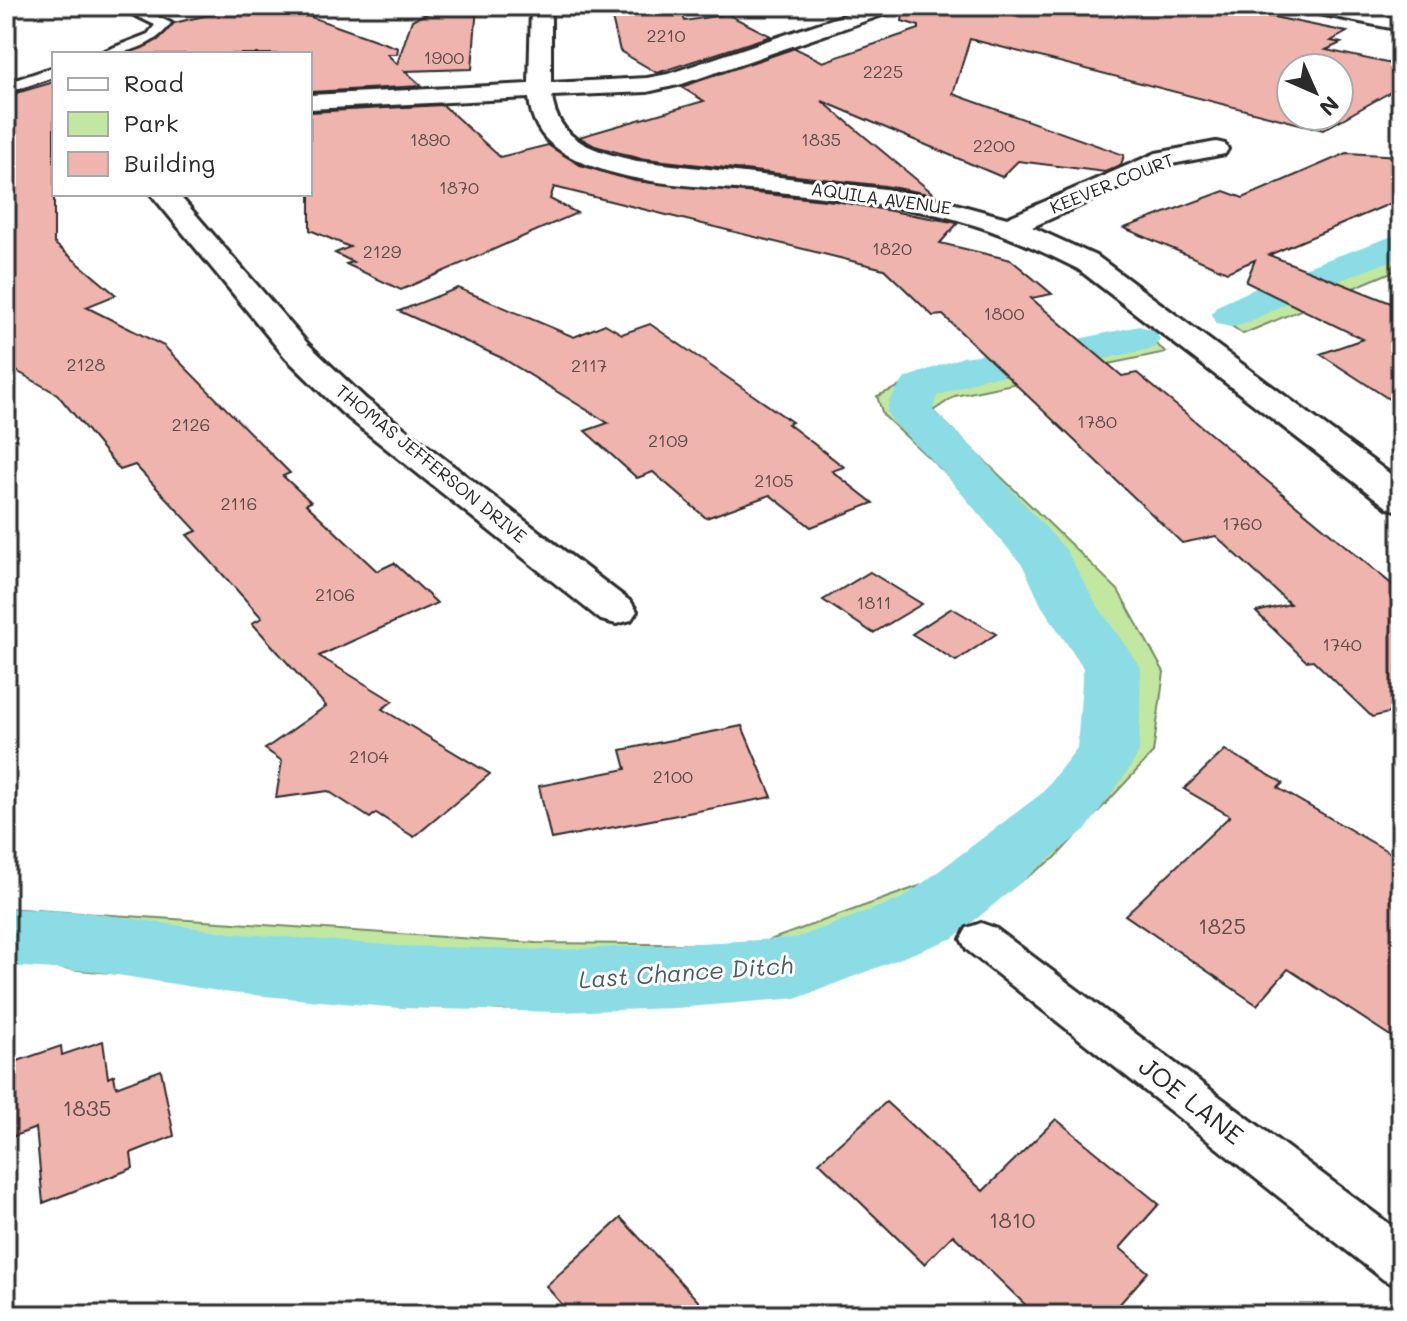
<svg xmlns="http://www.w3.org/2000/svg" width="1407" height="1321" font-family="Mali,sans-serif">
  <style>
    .green { fill: #c2e7a1; stroke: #768966; stroke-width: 2 }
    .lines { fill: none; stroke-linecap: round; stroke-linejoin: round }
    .canal { fill: #8bdce4; fill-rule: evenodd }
    .building { fill: #efb4ae; stroke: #2b2b2b; stroke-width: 2; fill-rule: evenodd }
    .service-casing { stroke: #2b2b2b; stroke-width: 6 }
    .minor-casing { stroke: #2b2b2b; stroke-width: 6 }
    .service { fill: #fff; fill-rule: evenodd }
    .minor { fill: #fff; fill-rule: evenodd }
    .labels { text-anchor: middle; stroke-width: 6; stroke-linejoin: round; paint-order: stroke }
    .number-label { font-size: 18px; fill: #5c4d4c }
    .far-street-label { font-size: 18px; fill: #2b2b2b; stroke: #fff }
    .near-number-label { font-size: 22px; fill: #5c4d4c }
    .water-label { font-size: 24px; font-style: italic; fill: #486062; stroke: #fff }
    .near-street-label { font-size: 26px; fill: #2b2b2b; stroke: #fff }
  </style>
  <rect width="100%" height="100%" fill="#fff"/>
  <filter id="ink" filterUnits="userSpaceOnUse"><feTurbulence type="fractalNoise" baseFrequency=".0125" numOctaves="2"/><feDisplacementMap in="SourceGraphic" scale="16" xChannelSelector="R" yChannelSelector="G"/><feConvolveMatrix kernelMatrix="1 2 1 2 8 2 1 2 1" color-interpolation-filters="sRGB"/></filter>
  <g filter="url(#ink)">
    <g class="green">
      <path d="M1401,238V268L1243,334L1215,314L1334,263Z"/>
      <path d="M1139,331L1166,352L955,396L933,411L1118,590L1164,672L1153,753L1055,858L931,942L745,996L500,1010L6,963V908L536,943L756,945L933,881L1028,821L1092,750L1101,665L1057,592L992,517L883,415L877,396L949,365Z"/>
    </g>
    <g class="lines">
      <g class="canal">
        <path d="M1401,233V257L1310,292L1245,324L1231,327L1217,324L1211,315L1217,306L1282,276Z"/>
        <path d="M1139,326L1154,330L1160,339L1154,348L1050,371L985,378L937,396L933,410L978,453L1066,550L1095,602L1141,668L1139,752L1130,768L1087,828L953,938L798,998L676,1008L559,1012L399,1008L231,993L92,971L6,966V908L92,913L231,933L399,946L559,950L796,938L903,898L1041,794L1077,748L1083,668L1041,605L1023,566L944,473L894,423L887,413L889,401L905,378L963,357L1050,345Z"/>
      </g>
    </g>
    <g class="building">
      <path d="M246,6L273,9L283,7L398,48L397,54H387L397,64L412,20L444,6H477L472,69L405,71L422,86L310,92V54H127L158,40L174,23Z"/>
      <path d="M609,6H679L685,21L727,14L771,36L657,73L620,51Z"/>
      <path d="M904,6H1220L1347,32L1331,41L1341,43L1326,50L1401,66V86L1323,130L970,39L953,94L1124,155L1121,165L1105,172L1018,161L1002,177L822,101L935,195L885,186L638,158L595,146L579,137L704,101L681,87L795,48L823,62L919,29V26L902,21ZM1291,68H1339V116H1291Z"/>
      <path d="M54,82V243L116,295L86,307L164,346L290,473L283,476L311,502L306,504L377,571L394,563L437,603L319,656L393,701L382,709L490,774L414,837L376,813L370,818L328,791L276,798L282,761L265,749L326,706L252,623L262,618L187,535L197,531L135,465L120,470L57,394L6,365V96Z"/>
      <path d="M443,105L500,157L548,145L580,165L635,181L835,201L958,223L940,243L1011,260L1052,294L1031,298L1122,376L1137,373L1401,592V710L1372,717L1313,660L1306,661L1256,612L1290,604L1216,536L1182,543L943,315L933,316L884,269L554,187L550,199L577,213L401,290L346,264L353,262L335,253L350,247L310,230V112Z"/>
      <path d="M1347,153L1401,156V199L1269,255L1401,307V407L1320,354L1363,339L1246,282L1255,260L1227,272L1124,228L1224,191L1243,198Z"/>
      <path d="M458,288L574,337L605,324L622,334L650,324L792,422L788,424L844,467L832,471L873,503L811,527L770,495L706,518L653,472L637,478L585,431L608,423L502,358L399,311Z"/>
      <path d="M870,572L922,604L873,633L823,600Z"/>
      <path d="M952,608L996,634L956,661L912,634Z"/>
      <path d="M742,726L772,797L551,839L539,786L626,769L621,750Z"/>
      <path d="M1225,750L1283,783L1278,788L1401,859V1043L1288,969L1257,1005L1125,915L1230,816L1184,789Z"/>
      <path d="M103,1041L108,1078L114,1075L116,1087L161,1070L174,1136L131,1153L133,1168L43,1203L36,1128L6,1139V1065L61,1046L62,1055Z"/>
      <path d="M886,1102L983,1191L1056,1119L1159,1204L1120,1248L1148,1272L1110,1315H1036L953,1235L924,1264L819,1162Z"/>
      <path d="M621,1218L711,1315H571L546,1286Z"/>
    </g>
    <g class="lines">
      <defs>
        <g id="service">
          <path d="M116,6H135L171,23C154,47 127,54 97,54L148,34L155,25Z"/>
          <path d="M54,67V77L6,93V83Z"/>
          <path d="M981,923L995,928L1401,1233V1287L1384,1280L967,950L961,939L967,928Z"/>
        </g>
        <g id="minor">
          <path d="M531,6H551V83L647,78L668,74L871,6H900L897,10L682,84L647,92L552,96C557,142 597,152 637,161L885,189L937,199L1007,218L1156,153L1216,142L1225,144L1228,149L1225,154L1172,164L1032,227L1098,257L1401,482V511L1388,508L1078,269C1030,245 982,224 929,213C879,204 829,197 778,192C711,186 616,188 558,149C540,137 531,119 529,98L310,109V95L529,84Z"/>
          <path d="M1299,6H1339L1401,18V30L1309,12Z"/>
          <path d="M151,194H178L308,344L366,399L631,602L637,611L631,620L616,624L601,620L342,413L286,358Z"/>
        </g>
      </defs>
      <use href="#service" class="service-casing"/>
      <use href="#minor" class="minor-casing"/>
      <use href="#service" class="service"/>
      <use href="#minor" class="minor"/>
    </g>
  </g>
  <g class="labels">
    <g class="number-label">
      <text x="666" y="42">2210</text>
      <text x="444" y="64">1900</text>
      <text x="883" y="78">2225</text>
      <text x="430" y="146">1890</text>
      <text x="821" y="146">1835</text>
      <text x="994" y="152">2200</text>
      <text x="459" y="194">1870</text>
      <text x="892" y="255">1820</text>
      <text x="382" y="258">2129</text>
      <text x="1004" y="320">1800</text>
      <text x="86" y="371">2128</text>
      <text x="589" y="372">2117</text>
      <text x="1097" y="428">1780</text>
      <text x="191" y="431">2126</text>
      <text x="668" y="447">2109</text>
      <text x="774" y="487">2105</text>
      <text x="239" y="510">2116</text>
      <text x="1242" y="530">1760</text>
      <text x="335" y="601">2106</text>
      <text x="874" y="609">1811</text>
      <text x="1342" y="651">1740</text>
      <text x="369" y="763">2104</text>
      <text x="673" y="783">2100</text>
    </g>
    <g class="far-street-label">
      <text transform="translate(1112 184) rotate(-22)" y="6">KEEVER COURT</text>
      <text transform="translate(881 199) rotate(8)" y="6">AQUILA AVENUE</text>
      <text transform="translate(431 464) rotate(39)" y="6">THOMAS JEFFERSON DRIVE</text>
    </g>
    <g class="near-number-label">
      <text x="1222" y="934">1825</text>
      <text x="87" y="1116">1835</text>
      <text x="1012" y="1228">1810</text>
    </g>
    <g class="water-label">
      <text transform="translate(686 973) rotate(-4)" y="8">Last Chance Ditch</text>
    </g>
    <g class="near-street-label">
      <text transform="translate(1191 1101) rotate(38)" y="9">JOE LANE</text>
    </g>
  </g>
  <rect width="1407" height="1321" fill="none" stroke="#fff" stroke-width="32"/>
  <rect x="16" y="16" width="1375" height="1289" fill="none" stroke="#2b2b2b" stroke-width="3" filter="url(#ink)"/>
  <rect x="52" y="52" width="260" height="144" fill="#ffffff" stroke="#aaaaaa" stroke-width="2"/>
  <rect x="68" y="78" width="40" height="12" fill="#ffffff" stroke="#aaaaaa" stroke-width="2"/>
  <text x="124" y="92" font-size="24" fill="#2b2b2b">Road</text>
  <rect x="68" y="112" width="40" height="24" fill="#c2e7a1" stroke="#aaaaaa" stroke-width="2"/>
  <text x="124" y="132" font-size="24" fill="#2b2b2b">Park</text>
  <rect x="68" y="152" width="40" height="24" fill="#efb4ae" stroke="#aaaaaa" stroke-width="2"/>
  <text x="124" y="172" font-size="24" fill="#2b2b2b">Building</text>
  <g transform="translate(1315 92) rotate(135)"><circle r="38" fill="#ffffff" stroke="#aaaaaa" stroke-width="2"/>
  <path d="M0-6L14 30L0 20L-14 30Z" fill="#2b2b2b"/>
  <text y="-12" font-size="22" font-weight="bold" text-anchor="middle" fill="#2b2b2b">N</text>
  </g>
</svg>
